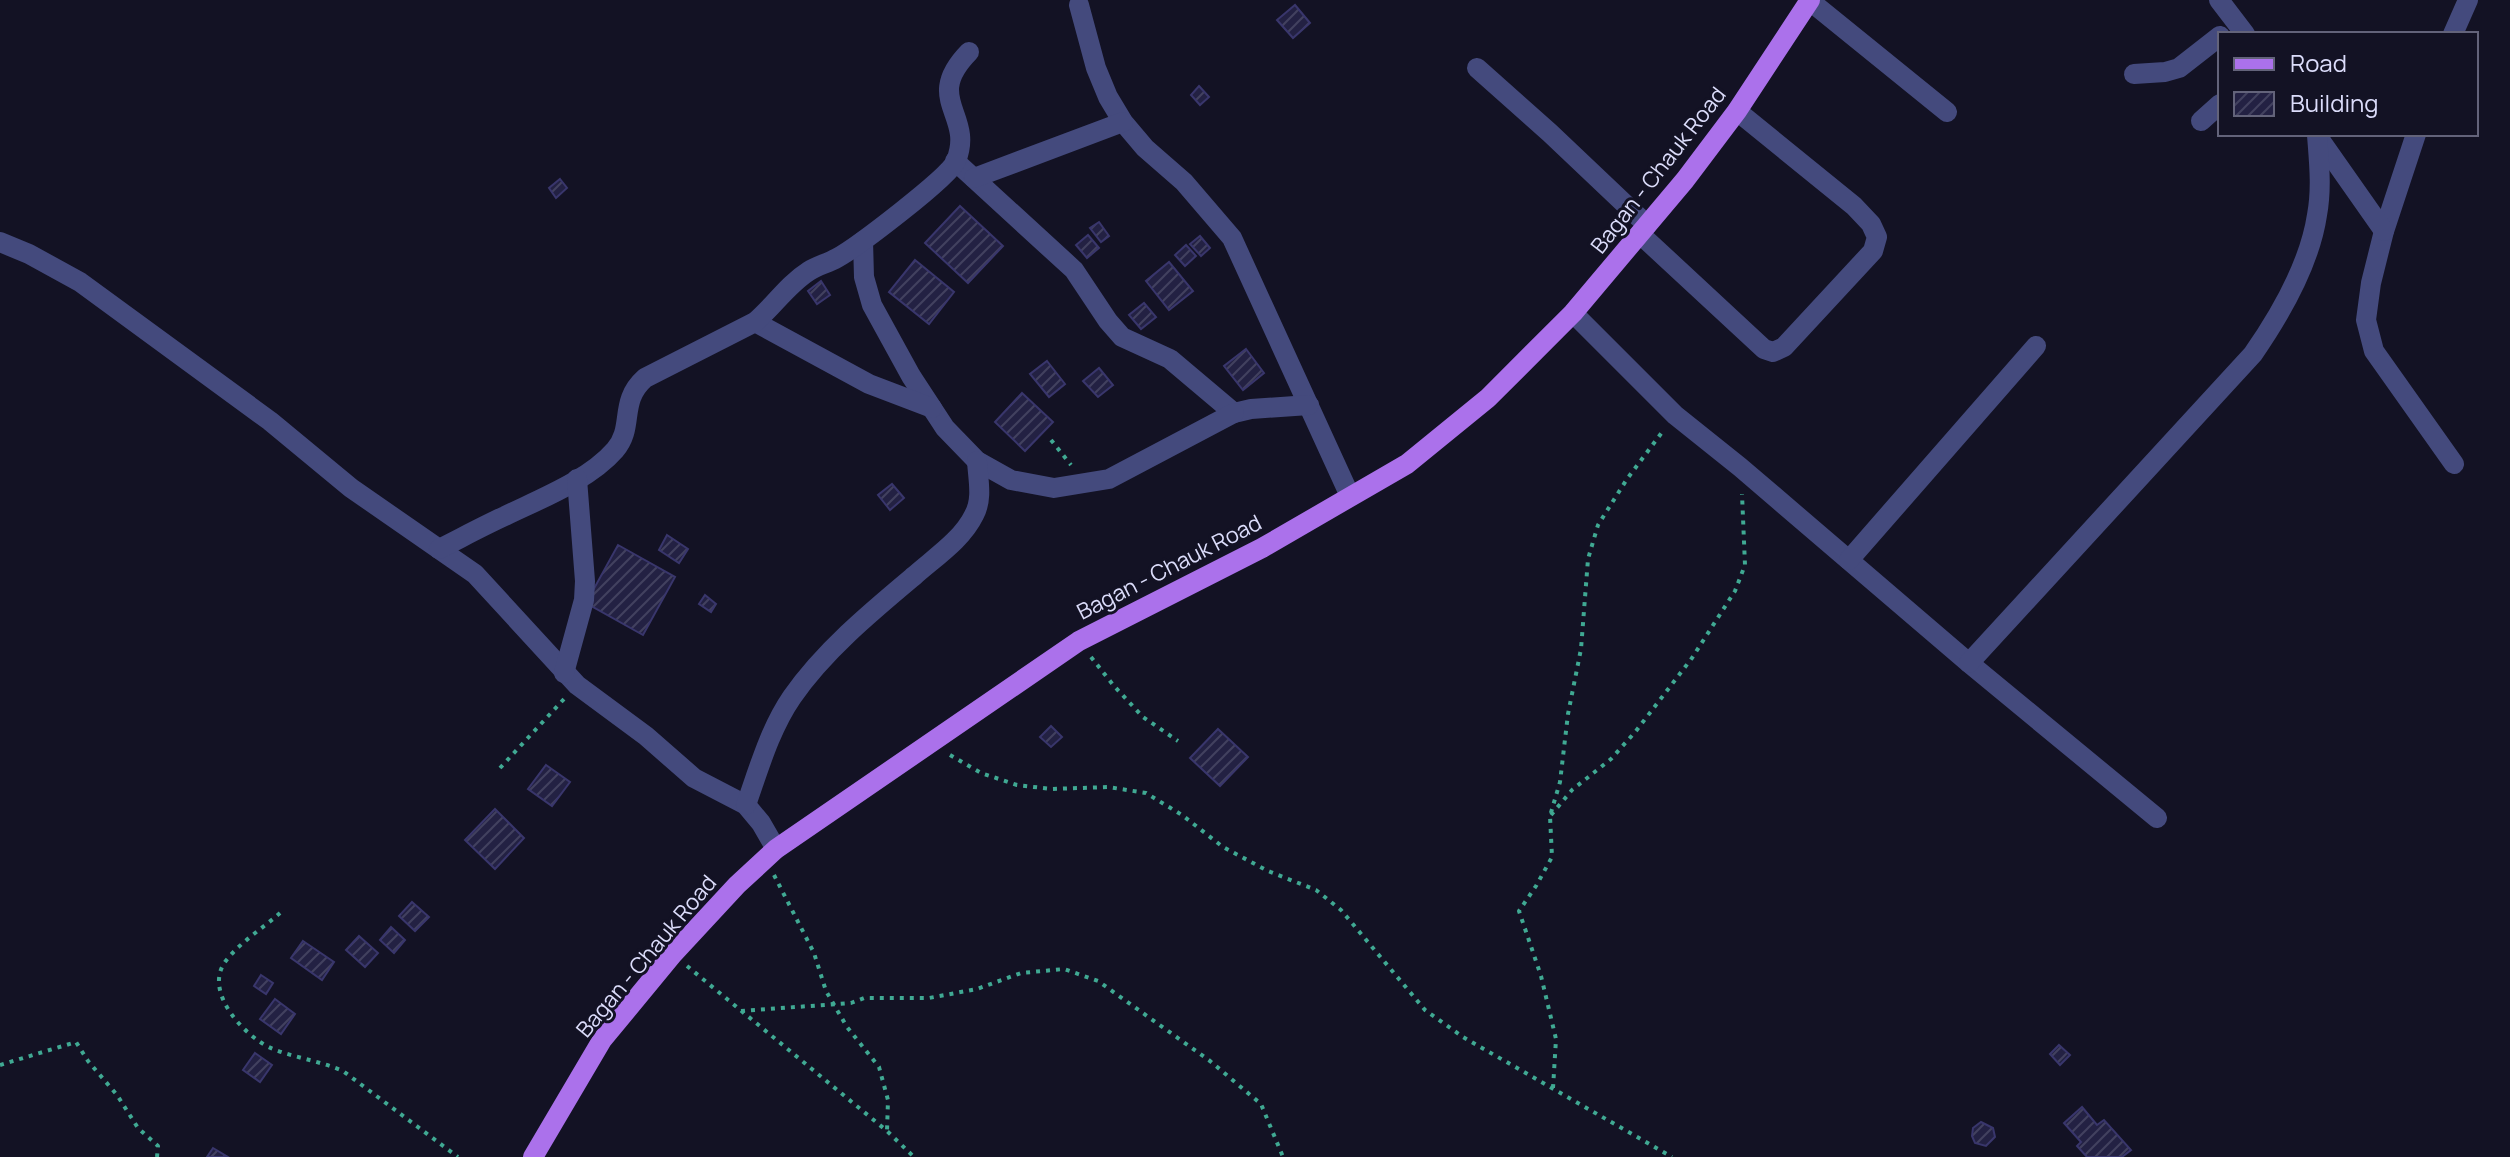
<svg xmlns="http://www.w3.org/2000/svg" width="2510" height="1157" font-family="Manrope,sans-serif">
  <style>
    .building { fill: url(#building-hatch); stroke: #39366c; stroke-width: 2 }
    .lines { fill: none; stroke-linecap: round; stroke-linejoin: round }
    .path { stroke: #40a993; stroke-width: 4; stroke-dasharray: 4 6; stroke-linecap: butt }
    .minor { stroke: #444a7d; stroke-width: 20 }
    .major { stroke: #ab71eb; stroke-width: 20 }
    .labels { text-anchor: middle; stroke-width: 6; stroke-linejoin: round; paint-order: stroke }
    .street-label { font-size: 22px; fill: #dbdcfa; stroke: #131224 }
  </style>
  <defs>
    <pattern id="building-hatch" width="6" height="6" patternUnits="userSpaceOnUse" patternTransform="scale(2)"><rect width="6" height="6" fill="#232143"/><path d="M-1 1l2-2M0 6l6-6M5 7l2-2" fill="none" stroke="#42415f"/></pattern>
  </defs>
  <rect width="100%" height="100%" fill="#131224"/>
  <g class="building">
    <path d="M1295,5L1310,23L1293,38L1277,20Z"/>
    <path d="M1199,86L1209,97L1200,105L1191,95Z"/>
    <path d="M560,179L567,188L556,198L549,188Z"/>
    <path d="M960,206L1003,246L968,283L925,243Z"/>
    <path d="M1099,222L1109,236L1101,242L1090,228Z"/>
    <path d="M1088,235L1099,248L1087,258L1076,245Z"/>
    <path d="M1200,236L1210,248L1201,256L1190,244Z"/>
    <path d="M1186,245L1196,256L1185,266L1175,255Z"/>
    <path d="M915,260L954,292L929,324L889,292Z"/>
    <path d="M1169,262L1193,291L1169,310L1146,281Z"/>
    <path d="M821,281L830,295L817,304L808,291Z"/>
    <path d="M1144,303L1156,317L1141,329L1129,315Z"/>
    <path d="M1246,349L1264,373L1243,390L1224,366Z"/>
    <path d="M1047,361L1065,384L1049,397L1030,374Z"/>
    <path d="M1099,368L1113,385L1098,397L1083,381Z"/>
    <path d="M1022,393L1053,422L1025,451L995,422Z"/>
    <path d="M892,484L904,498L890,510L878,495Z"/>
    <path d="M667,535L688,549L679,563L659,550Z"/>
    <path d="M618,545L675,577L643,635L586,603Z"/>
    <path d="M705,595L716,604L711,612L699,604Z"/>
    <path d="M1051,726L1062,737L1051,747L1040,737Z"/>
    <path d="M1218,729L1248,757L1220,786L1190,758Z"/>
    <path d="M546,765L570,782L552,806L528,789Z"/>
    <path d="M495,809L524,838L495,869L465,840Z"/>
    <path d="M412,902L429,917L415,931L399,916Z"/>
    <path d="M391,927L405,940L394,953L380,940Z"/>
    <path d="M359,936L378,953L365,967L346,950Z"/>
    <path d="M303,941L334,962L322,980L291,958Z"/>
    <path d="M261,975L273,983L266,994L254,986Z"/>
    <path d="M275,999L295,1014L281,1034L260,1019Z"/>
    <path d="M2059,1045L2070,1055L2060,1065L2050,1054Z"/>
    <path d="M255,1053L272,1065L260,1082L243,1070Z"/>
    <path d="M2082,1107L2097,1125L2104,1120L2131,1150L2122,1157H2087L2077,1146L2081,1142L2064,1123Z"/>
    <path d="M1981,1122L1993,1128L1995,1137L1986,1146L1975,1143L1972,1136L1973,1128Z"/>
    <path d="M213,1148L228,1157H207Z"/>
  </g>
  <g class="lines">
    <g class="path">
      <path d="M1051,440L1071,465"/>
      <path d="M1091,657L1114,686L1143,717L1178,741"/>
      <path d="M950,755L981,773L1017,785L1051,789L1108,787L1146,793L1182,815L1223,847L1268,871L1316,890L1341,910L1425,1010L1463,1037L1672,1157"/>
      <path d="M500,768L564,699"/>
      <path d="M1551,815L1572,790L1611,759L1636,731L1692,658L1735,591L1745,565L1742,494"/>
      <path d="M774,875L814,953L826,991L847,1027L879,1067L888,1100L887,1131"/>
      <path d="M280,913C263,928 239,943 225,962C203,993 246,1038 273,1049C296,1058 320,1061 343,1071L458,1157"/>
      <path d="M687,966L887,1131L914,1157"/>
      <path d="M741,1011L851,1003L864,998H929L977,989L1021,973L1064,969L1098,981L1210,1061L1261,1104L1283,1157"/>
      <path d="M0,1065L76,1042L88,1061L117,1095L138,1128L158,1146L157,1157"/>
      <path d="M1553,1088L1556,1039L1541,976L1519,911L1536,886L1552,857L1550,816L1560,782L1568,714L1581,649L1588,559L1598,525L1627,479L1663,431"/>
    </g>
    <g class="minor">
      <path d="M2219,0L2245,34"/>
      <path d="M1810,1L1947,112"/>
      <path d="M1079,5L1096,68L1108,97L1123,122L1145,148L1184,182L1232,238L1350,496"/>
      <path d="M2453,34L2468,0"/>
      <path d="M1477,68L1550,133L1647,225"/>
      <path d="M2134,74L2165,72L2179,68L2220,36"/>
      <path d="M2201,121L2220,104"/>
      <path d="M2416,134L2384,231L2371,283L2366,320L2374,351L2454,464"/>
      <path d="M2318,137L2384,231"/>
      <path d="M955,161L1074,270L1108,321L1122,337L1170,359L1234,413L1251,409L1309,405"/>
      <path d="M974,178L1123,122"/>
      <path d="M1640,234L1764,349L1773,352L1784,347L1873,251L1877,237L1871,224L1854,206L1737,111"/>
      <path d="M863,241L864,277L872,305L911,376L945,428L977,461L1011,480L1054,488L1109,479L1234,413"/>
      <path d="M0,242L29,254L80,282L270,421L351,488L475,574L577,685L646,736L694,778L746,805L761,823L776,849"/>
      <path d="M1573,313L1675,415L1740,467L1969,663L2157,818"/>
      <path d="M755,322L869,384L932,408"/>
      <path d="M439,549C461,538 483,526 505,516C540,499 589,480 615,450C635,427 618,402 645,378L755,322C774,306 787,285 809,271C817,266 828,263 837,258C857,247 948,178 956,161C975,114 922,100 969,52"/>
      <path d="M1849,560L2036,346"/>
      <path d="M1969,663L2253,354C2280,315 2310,262 2317,215C2322,188 2319,162 2317,135"/>
      <path d="M564,673L584,600L585,581L577,479"/>
      <path d="M746,805C759,768 770,729 792,697C824,651 871,612 914,576C934,558 962,540 974,515C983,499 978,479 977,461"/>
    </g>
    <path class="major" d="M533,1157L602,1040L673,954L737,885L776,849L1079,641L1262,548L1407,464L1488,398L1573,313L1685,180L1737,111L1810,0"/>
  </g>
  <g class="labels">
    <g class="street-label">
      <text transform="translate(1658 170) rotate(-52)" y="8">Bagan - Chauk Road</text>
      <text transform="translate(1169 567) rotate(-27)" y="8">Bagan - Chauk Road</text>
      <text transform="translate(646 956) rotate(-50)" y="8">Bagan - Chauk Road</text>
    </g>
  </g>
  <rect x="2218" y="32" width="260" height="104" fill="#131224" stroke="#63637a" stroke-width="2"/>
  <rect x="2234" y="58" width="40" height="12" fill="#ab71eb" stroke="#63637a" stroke-width="2"/>
  <text x="2290" y="72" font-size="24" fill="#dbdcfa">Road</text>
  <rect x="2234" y="92" width="40" height="24" fill="url(#building-hatch)" stroke="#63637a" stroke-width="2"/>
  <text x="2290" y="112" font-size="24" fill="#dbdcfa">Building</text>
</svg>
